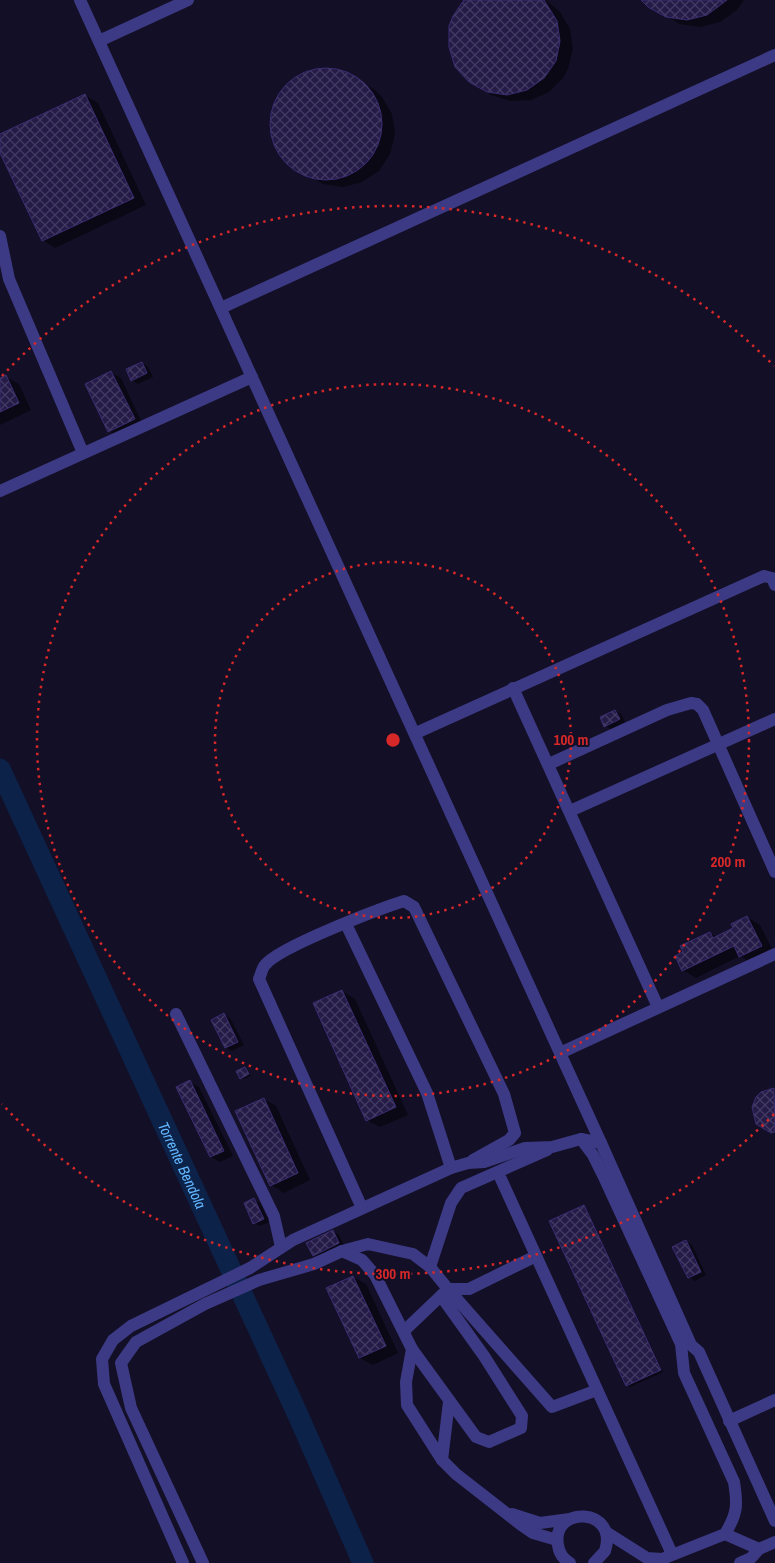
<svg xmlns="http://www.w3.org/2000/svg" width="775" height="1563" viewBox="0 0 775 1563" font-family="'Archivo Narrow',sans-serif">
<defs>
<pattern id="building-cross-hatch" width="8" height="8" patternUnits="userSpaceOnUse" patternTransform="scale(1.25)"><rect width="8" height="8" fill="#241b47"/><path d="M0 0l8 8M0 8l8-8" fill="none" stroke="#433b63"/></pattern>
</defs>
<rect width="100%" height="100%" fill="#130f26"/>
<g fill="#0007">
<polygon points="465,0 546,0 560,12 570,29 573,49 568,69 563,78 549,92 531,100 511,101 491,95 478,87 462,74"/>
<polygon points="642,0 744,0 737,10 720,22 700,27 680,24 649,6"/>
<polygon points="323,69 343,72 375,90 382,97 392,114 395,134 390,154 379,171 362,182 343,187 323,184 291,167 278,151 272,132 272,112 276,102 287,85 304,74"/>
<polygon points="85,95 98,103 146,205 55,248 43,240 0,150 0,135"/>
<polygon points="142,363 148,367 153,377 138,384 132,380"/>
<polygon points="111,373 121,378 143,425 119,437 109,431"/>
<polygon points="6,377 19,384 31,410 0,425 0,379"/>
<polygon points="615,711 621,714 625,722 611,729 605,726"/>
<polygon points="747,917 760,925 774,953 753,964 740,956 696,978 683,970 685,953 710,933 717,937 735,928"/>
<polygon points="342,991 355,999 408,1115 380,1127 367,1120"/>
<polygon points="224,1015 230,1018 244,1045 232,1051 226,1048"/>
<polygon points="245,1068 251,1076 244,1079 241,1078"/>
<polygon points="190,1082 199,1087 233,1156 220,1162 211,1157"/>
<polygon points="775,1089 775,1134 761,1127 753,1113 757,1097"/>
<polygon points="264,1099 276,1106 310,1180 284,1193 271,1185"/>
<polygon points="254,1200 260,1203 269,1222 260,1226 254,1223"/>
<polygon points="584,1207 663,1372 630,1387 627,1385"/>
<polygon points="333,1231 339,1235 345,1247 320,1259 314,1255"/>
<polygon points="686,1241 692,1245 706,1275 695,1281 689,1277"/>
<polygon points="353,1277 366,1284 398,1353 373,1365 360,1358 327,1289"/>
</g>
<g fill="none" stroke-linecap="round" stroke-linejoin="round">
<path stroke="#0c2248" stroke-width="21" id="s1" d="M 0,769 L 298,1415 L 363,1563"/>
</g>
<g fill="url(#building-cross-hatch)" stroke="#3b2d73">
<polygon points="464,0 544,0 557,21 560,41 556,61 544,78 527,90 507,95 487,92 469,82 455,67 449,47 449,26 453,16"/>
<polygon points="641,0 727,0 707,15 687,20 666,17 648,7"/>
<circle cx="326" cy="124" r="56"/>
<polygon points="85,94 134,198 42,241 0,153 0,134"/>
<polygon points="142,362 147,373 131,381 126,369"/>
<polygon points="111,371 135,419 108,432 85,384"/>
<polygon points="6,375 19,403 0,412 0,378"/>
<polygon points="615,710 620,719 604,727 600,717"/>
<polygon points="747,916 762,946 739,957 734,946 682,971 675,956 683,952 680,946 710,932 713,938 733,928 731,924"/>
<polygon points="342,990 396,1107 366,1121 313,1003"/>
<polygon points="224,1013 238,1042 225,1048 211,1020"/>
<polygon points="245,1067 249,1074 240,1079 236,1071"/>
<polygon points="190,1080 224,1151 210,1157 176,1087"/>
<polygon points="774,1088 775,1132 771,1133 756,1124 752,1107 756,1097 761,1092"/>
<polygon points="264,1098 298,1173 270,1186 235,1111"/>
<polygon points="254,1198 264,1219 253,1224 244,1203"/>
<polygon points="584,1205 661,1370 626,1386 549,1221"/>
<polygon points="333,1230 339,1243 313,1256 306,1243"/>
<polygon points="686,1240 701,1272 688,1278 672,1247"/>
<polygon points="353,1276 386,1346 359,1358 326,1288"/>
</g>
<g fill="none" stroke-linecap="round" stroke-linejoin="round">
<g stroke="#3d3a85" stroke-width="12">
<polyline points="80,0 601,1143 581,1139 552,1147 525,1148 484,1162 468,1163 451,1168 293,1240 250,1268 131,1326 113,1340 102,1359 104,1384 183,1563"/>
<polyline points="99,41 188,0"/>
<polyline points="0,236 9,279 83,453"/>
<polyline points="221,308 775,55"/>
<polyline points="0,491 252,377"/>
<polyline points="513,688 658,1007"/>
<polyline points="416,733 764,576 772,578 775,585"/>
<polyline points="549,764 667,710 691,703 697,704 703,710 775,872"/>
<polyline points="570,811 775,719"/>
<polyline points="346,924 427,1093 451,1168"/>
<polyline points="176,1014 274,1216 281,1247"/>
<polyline points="560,1053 775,954"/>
<path d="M 581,1139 L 593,1155 L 603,1175 L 681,1344 L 684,1373 L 734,1482 C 738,1506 737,1514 725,1534 L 662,1559 L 647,1558 L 606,1532"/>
<polyline points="601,1143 691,1345 699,1352 775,1521"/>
<polyline points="501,1179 672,1554"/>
<path d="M 362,1208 L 259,979 C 261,975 262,968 265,965 C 279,947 379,909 404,901 L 414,907 L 504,1094 L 515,1133 L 509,1140 L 473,1160"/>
<polyline points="342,1251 362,1260 375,1275 412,1349 476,1437 489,1442 521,1428 522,1416 484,1356 441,1296"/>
<polyline points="430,1267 451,1203 461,1188 547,1150"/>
<polyline points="404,1331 448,1289 552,1407 597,1390"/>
<polyline points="412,1349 406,1382 407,1405 442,1460 456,1474 520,1524 533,1533 557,1540"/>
<polyline points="729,1421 775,1400"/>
<polyline points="442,1460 449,1402"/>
<polyline points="512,1514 540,1523 570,1519"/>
<polyline points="725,1534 759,1549"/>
<polyline points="203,1563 131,1408 121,1363 136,1342 205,1304 259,1280 314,1264 342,1251 368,1244 413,1254 430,1267 448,1289 469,1289 536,1256"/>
<path d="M 570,1563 C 563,1559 559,1553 558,1545 C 551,1505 619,1507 605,1551 L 594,1563"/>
<polyline points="740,1563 751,1558 759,1549 775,1542"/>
</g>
</g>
<g fill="none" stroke="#d62828" stroke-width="2.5" stroke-dasharray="2.5 5">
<circle cx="393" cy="740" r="178"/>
<circle cx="393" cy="740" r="356"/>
<path d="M774 1114A534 534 0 0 1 2 1104M2 376A534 534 0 0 1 774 366"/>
</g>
<g text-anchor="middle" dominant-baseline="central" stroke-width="4" stroke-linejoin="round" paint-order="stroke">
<g font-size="15" font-style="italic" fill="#62b6ff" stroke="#130f26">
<text stroke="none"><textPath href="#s1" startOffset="436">Torrente Bendola</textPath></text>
</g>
</g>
<circle cx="393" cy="740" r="8" fill="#d62828" stroke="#130f26" stroke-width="2.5"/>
<g font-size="15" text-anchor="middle" font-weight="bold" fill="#d62828" stroke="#130f26" stroke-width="4" stroke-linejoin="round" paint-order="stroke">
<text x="571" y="745">100 m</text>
<text x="728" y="867">200 m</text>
<text x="393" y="1279">300 m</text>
</g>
</svg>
